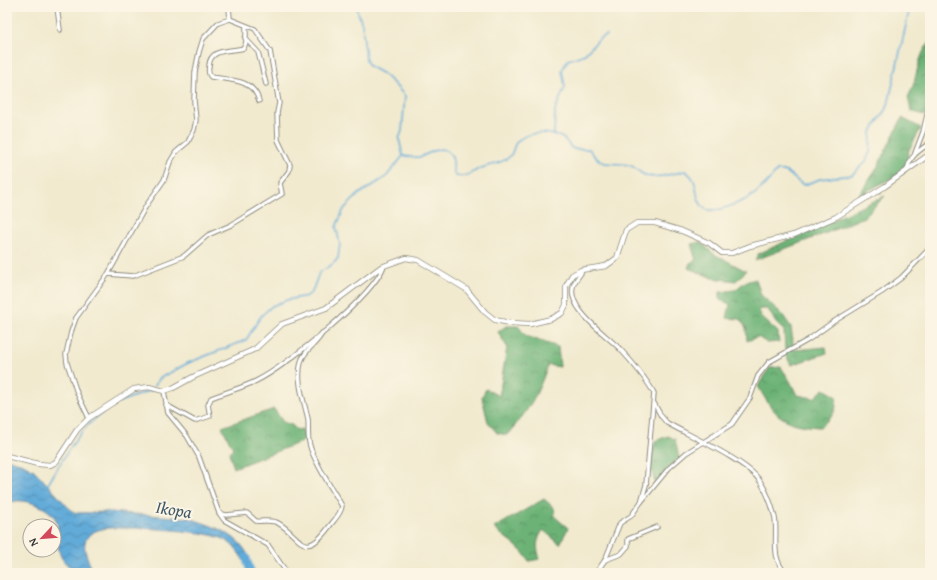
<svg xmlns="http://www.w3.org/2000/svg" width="937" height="580" viewBox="0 0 937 580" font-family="'Gentium Book Plus',serif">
<defs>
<pattern id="forest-crowns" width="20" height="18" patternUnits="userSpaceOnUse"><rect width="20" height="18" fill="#6cb276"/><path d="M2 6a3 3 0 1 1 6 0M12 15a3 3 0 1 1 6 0" fill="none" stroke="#599161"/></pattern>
<pattern id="water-waves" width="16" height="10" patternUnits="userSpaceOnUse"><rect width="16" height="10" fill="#62abd9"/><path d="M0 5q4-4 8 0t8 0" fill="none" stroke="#518bb0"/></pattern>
</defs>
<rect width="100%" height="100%" fill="#fcf5e5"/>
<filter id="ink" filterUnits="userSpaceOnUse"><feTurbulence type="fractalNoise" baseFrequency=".025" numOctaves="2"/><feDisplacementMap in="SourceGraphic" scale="8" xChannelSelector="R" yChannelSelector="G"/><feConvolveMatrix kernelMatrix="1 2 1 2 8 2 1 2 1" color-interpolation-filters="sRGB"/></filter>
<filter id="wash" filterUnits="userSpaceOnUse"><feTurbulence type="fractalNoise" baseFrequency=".012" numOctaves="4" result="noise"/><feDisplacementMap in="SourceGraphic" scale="16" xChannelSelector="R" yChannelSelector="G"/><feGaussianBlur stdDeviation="0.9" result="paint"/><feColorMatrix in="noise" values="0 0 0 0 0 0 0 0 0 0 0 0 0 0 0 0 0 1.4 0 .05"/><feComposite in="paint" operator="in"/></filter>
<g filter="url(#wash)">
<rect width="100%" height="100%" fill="#f1eacf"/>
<g fill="url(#forest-crowns)" stroke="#4c6e50">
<path d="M 930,42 L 930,117 L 911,111 L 908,97 C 918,81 916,56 930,42 Z"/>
<polygon points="902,118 921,128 909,150 905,171 858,196 876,170"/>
<polygon points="885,196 864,217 829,232 755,260 758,254"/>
<polygon points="700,242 714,254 746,271 736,281 713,278 688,268 690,263 696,260 691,244"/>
<polygon points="756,279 761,295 782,314 791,327 794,350 826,347 827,353 791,365 785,353 784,331 776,323 768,309 759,309 761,317 778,332 779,342 767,343 758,337 747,341 746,328 740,319 727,318 730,304 720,300 720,292 735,290 745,282"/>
<path d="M 506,326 L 518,326 L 526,336 L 558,347 L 560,367 L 548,365 C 537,396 529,410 507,435 L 497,433 L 488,422 L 482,397 L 486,389 L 499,396 L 507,347 L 498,332 Z"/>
<path d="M 781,367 L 790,381 L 797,395 L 814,398 L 824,389 L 836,396 C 838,412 832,417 820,427 C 783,425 775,417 758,386 L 769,368 Z"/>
<polygon points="274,409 283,422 292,425 297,430 302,429 306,440 234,468 229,453 233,448 222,427"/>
<polygon points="668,436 675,439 679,458 655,483 650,466 655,441"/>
<path d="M 544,499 L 554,508 L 555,517 L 568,528 L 560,544 L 543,530 C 536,541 536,547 540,559 L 529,561 C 520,546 507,540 494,528 Z"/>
</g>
<path fill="url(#water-waves)" stroke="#466b82" d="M 7,459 L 23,464 L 34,470 L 68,507 L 75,513 L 106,512 L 189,518 C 207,524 234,532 245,550 C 248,554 249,560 251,564 L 248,568 C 243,559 236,547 227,541 C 213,530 132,527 112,528 C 105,528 94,530 89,535 C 78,547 91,561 92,573 L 75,573 C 70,566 63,563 60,554 C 56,544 60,533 57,523 C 54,510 34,502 22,501 C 18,500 12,502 7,502 Z"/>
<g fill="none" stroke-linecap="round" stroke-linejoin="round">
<g stroke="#62abd9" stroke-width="1.5">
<polyline points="554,135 555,110 565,87 562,70 566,63 568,60 585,54 600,38 607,35"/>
<path d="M 403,156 C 408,156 414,158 419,157 C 429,155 442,142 451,155 C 455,161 451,170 456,176 C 464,178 471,173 479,169 C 488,165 500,164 508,158 C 514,154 512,149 516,143 C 526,130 550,132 563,138 C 567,141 569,146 573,149 L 589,149 C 605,171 608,160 629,165 C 636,167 639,173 645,175 C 654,180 675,173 685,171 C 701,181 692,194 703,207 C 711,217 747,200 756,193 C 764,186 770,179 777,171 C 789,168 795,182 804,185 L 820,179 L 852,175 L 866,161 L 870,152 L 871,133 L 888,105 L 910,7"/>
<polyline points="154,386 160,378 188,363 246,340 261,316 272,306 287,300 307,296 312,292 319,273 334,263 338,258 340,244 336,227 344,209 359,194 386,177 403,156 399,139 402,131 405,96 393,83 383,74 369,66 366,60 362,24 356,7"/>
<polyline points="116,403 152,390"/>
<path d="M 47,486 C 64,458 77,430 105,411"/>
</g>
<polyline stroke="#62abd9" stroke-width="8" points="246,557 251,573"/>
</g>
</g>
<g filter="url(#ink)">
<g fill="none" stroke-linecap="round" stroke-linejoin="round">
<g stroke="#8e8a7d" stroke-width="5.5">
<g id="minor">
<polyline points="57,7 60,30"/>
<polyline points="229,7 230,19"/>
<path d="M 246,26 L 246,42 L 244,48 C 231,52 210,47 209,66 C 208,71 208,74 211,77 C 230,80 254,79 259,101"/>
<polyline points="245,38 258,52 266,84"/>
<polyline points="915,153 923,132 930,102"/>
<path d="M 907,170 C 910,156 918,151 930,143"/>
<path d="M 581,270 L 581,273 C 575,281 571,286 573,296 C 577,315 606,335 620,349 C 632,362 645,377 654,393 L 646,485 L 641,502 L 631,516 L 620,523 L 605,560 L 596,573"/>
<polyline points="164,391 168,413 187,436 199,457 219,513 224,520 268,545 287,573"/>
<path d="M 654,403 L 661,416 L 667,423 C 690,436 747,461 760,481 C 767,492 772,505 775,518 C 778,537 770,558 786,573"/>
<path d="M 166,405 L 195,421 L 210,416 L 208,405 L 211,398 C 226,392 242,388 256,381 C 287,366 373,296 384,266"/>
<polyline points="89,418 77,393 67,363 66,354 71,332 76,318 108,274 146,206 164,180 170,162 176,152 188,142 194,130 196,120 194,101 195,72 199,52 203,39 218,23 230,19 255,29 270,51 279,103 277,113 278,140 290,165 289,171 280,183 282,194 231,225 208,235 184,256 133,276 108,274"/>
<polyline points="641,502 669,468 686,453 732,424 750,398 758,376 769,362 808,340 833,322 882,292 901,278 930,248"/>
<path d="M 219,513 L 226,515 L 247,513 L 256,521 C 264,522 271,519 278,523 C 301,536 303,562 329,527 C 334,520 341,514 342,506 C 333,490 314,462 310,446 C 307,437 309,428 308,419 C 304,400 296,382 301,362 C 304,349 318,344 322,333"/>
<polyline points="605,560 621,554 628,546 628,539 657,527"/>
</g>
</g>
<g stroke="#8e8a7d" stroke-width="6">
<polyline id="tertiary" points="7,456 38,464 50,465 56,462 77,430 89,418 134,389 149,387 164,391 173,388 193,377 255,349 282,324 326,308 381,267 406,258 418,260 466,289 485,312 495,320 510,323 530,324 551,319 562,313 566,305 566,286 572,275 581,270 606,266 617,258 626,230 637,223 655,223 682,231 709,243 722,253 732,253 750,246 794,235 836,217 884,187 930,154"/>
</g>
<use href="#minor" stroke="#fff" stroke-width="3.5"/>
<use href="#tertiary" stroke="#fff" stroke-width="4.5"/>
</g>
</g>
<g text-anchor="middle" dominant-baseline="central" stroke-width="4" stroke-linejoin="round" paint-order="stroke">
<g font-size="17" font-style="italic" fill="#3e5868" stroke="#fcf5e5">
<text transform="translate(174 509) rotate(9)">Ikopa</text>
</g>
</g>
<rect width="937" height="580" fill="none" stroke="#fcf5e5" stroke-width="24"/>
<g transform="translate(42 538) rotate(244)"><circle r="19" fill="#fcf5e5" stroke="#a8a49b"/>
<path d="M0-3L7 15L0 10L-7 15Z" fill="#d1495b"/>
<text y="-6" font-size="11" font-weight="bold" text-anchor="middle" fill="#2b2b2b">N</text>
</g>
</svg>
